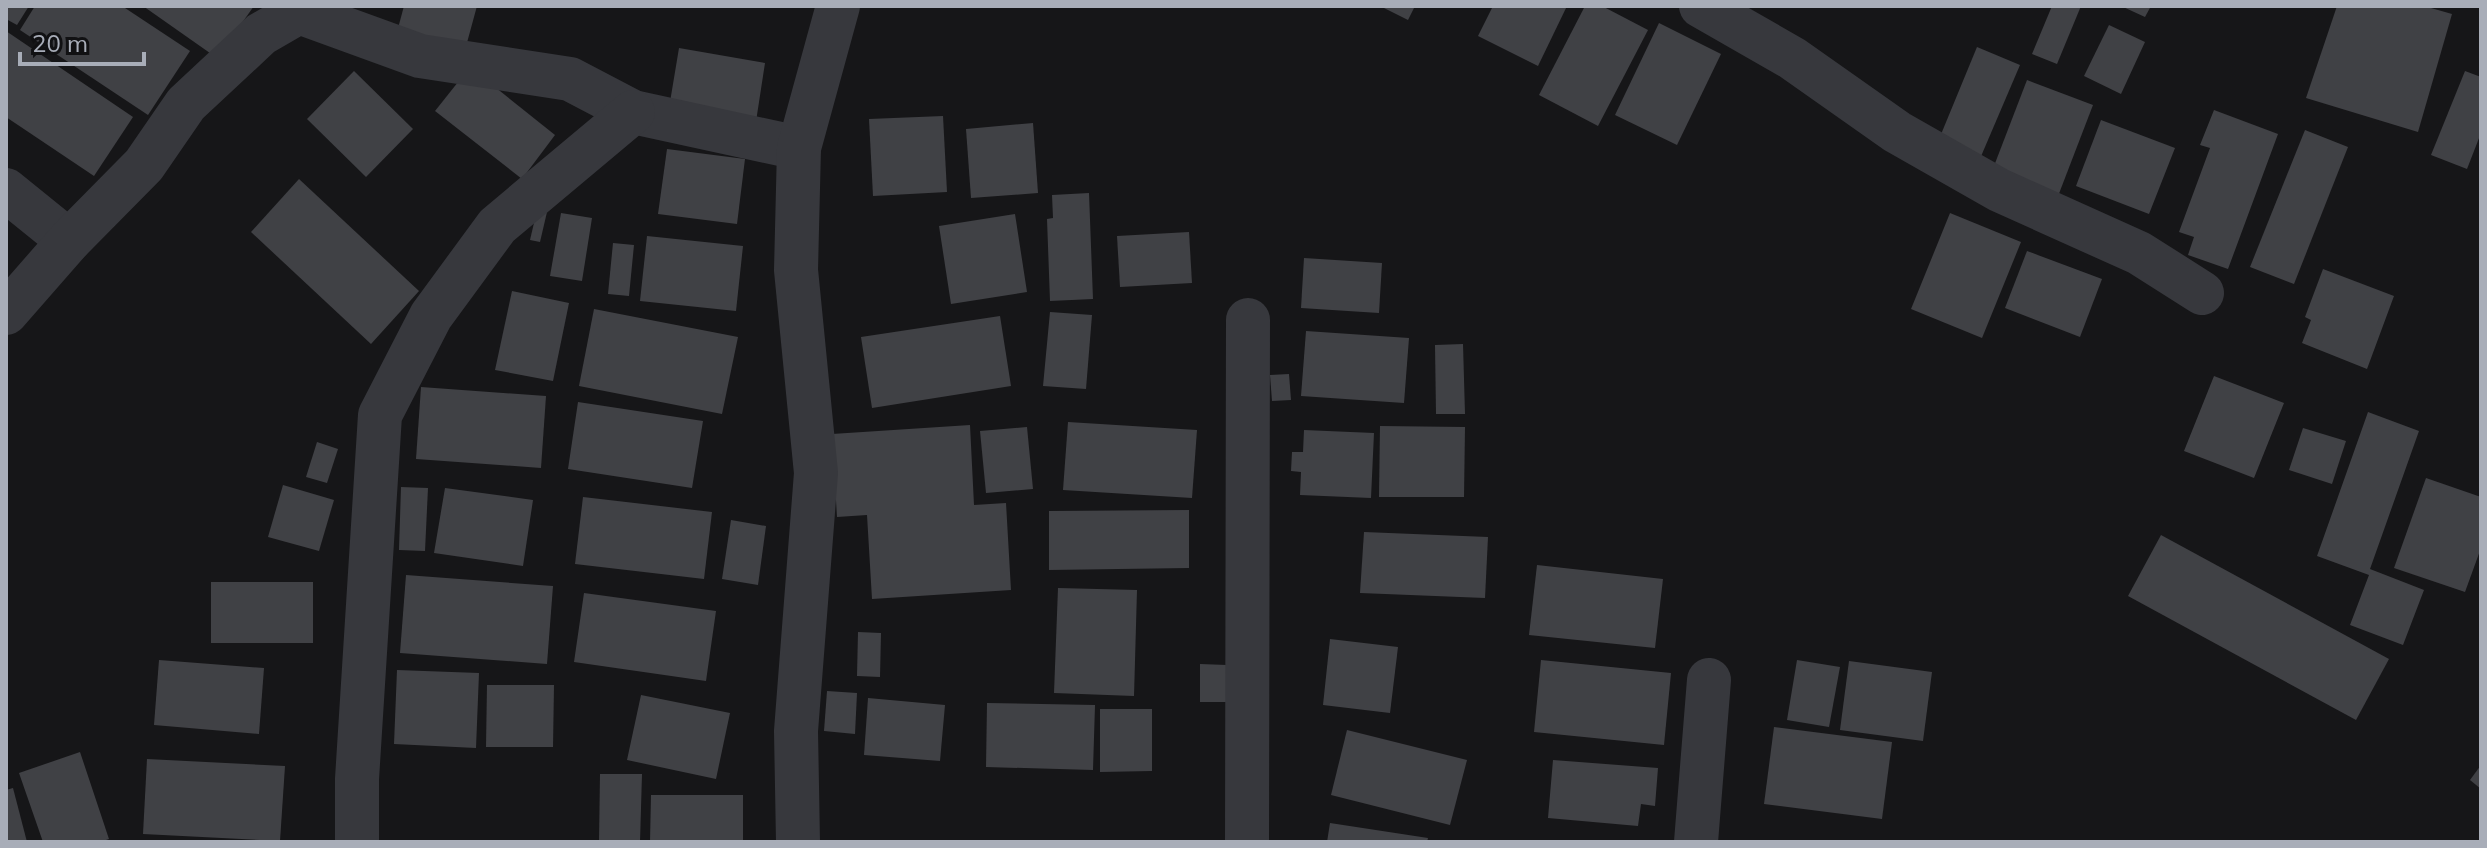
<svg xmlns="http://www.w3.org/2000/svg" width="2487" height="848" viewBox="0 0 2487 848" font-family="Mulish,sans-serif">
<rect width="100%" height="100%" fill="#161618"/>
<g fill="#404145">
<polygon points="6,6 29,6 17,25 6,19"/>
<polygon points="35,6 122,6 190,51 148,115 20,30"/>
<polygon points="143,6 254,6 217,58"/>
<polygon points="404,6 477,6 465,50 397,32"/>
<polygon points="1380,6 1415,6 1408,20"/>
<polygon points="1493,6 1567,6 1538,66 1478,36"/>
<polygon points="1585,6 1602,6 1648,30 1598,126 1539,95"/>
<polygon points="2052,6 2081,6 2057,64 2032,54"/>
<polygon points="2121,6 2151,6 2145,17"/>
<polygon points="2337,6 2424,6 2452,14 2418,132 2306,98"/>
<polygon points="1659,23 1721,54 1677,145 1615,115"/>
<polygon points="2109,25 2145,42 2121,94 2084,76"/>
<polygon points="6,31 133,117 94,176 6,117"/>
<polygon points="1977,47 2020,65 1979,161 1937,144"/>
<polygon points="679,48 765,63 755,128 668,114"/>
<polygon points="470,67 555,135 522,179 435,111"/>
<polygon points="354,71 413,129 366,177 307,119"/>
<polygon points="2465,71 2481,77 2481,133 2467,169 2431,155"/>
<polygon points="2027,80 2093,105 2055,204 1989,179"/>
<polygon points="2214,110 2278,134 2228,269 2188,255 2194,237 2179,232 2210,148 2200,145"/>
<polygon points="943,116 947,192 873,196 869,119"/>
<polygon points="2101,120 2175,148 2149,214 2076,186"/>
<polygon points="1033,123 1038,193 971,198 966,129"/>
<polygon points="2305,130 2348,147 2294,284 2250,267"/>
<polygon points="667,149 745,159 737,224 658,214"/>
<polygon points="299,179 419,291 371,344 251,232"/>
<polygon points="1089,193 1093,299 1050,301 1047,219 1053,218 1052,195"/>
<polygon points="537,210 547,212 540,242 530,240"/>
<polygon points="561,213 592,218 582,281 550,276"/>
<polygon points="1950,213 2021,242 1982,338 1911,309"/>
<polygon points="1015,214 1027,292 951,304 939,226"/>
<polygon points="1189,232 1192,283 1120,287 1117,236"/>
<polygon points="647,236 743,246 736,311 640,301"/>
<polygon points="613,243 634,245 629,296 608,294"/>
<polygon points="2027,251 2102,279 2080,337 2005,308"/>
<polygon points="1304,258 1382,263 1379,313 1301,308"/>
<polygon points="2323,269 2394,296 2367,369 2302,343 2311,320 2305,317"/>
<polygon points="512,291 569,303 553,381 495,370"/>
<polygon points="594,309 738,337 722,414 579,386"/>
<polygon points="1050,312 1092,315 1086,389 1043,386"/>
<polygon points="1000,316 1011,386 872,408 861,337"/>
<polygon points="1306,331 1409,338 1404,403 1301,396"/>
<polygon points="1463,344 1465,414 1436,414 1435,345"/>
<polygon points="1289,374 1291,400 1272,401 1270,375"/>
<polygon points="2214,376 2284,403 2254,478 2184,451"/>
<polygon points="421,387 546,396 541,468 416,459"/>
<polygon points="578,402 703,421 692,488 568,469"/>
<polygon points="2368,412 2419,431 2370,569 2424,590 2403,645 2350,625 2369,575 2317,556"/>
<polygon points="1068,422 1197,430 1192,498 1063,490"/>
<polygon points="970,425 974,505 1006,503 1011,590 872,599 867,515 837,517 832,434"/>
<polygon points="1380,426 1465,427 1464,497 1379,497"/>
<polygon points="1027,427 1033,489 986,493 980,431"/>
<polygon points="2303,428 2346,441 2332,484 2289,470"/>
<polygon points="1304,430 1374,433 1371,498 1300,495 1301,472 1291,471 1292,452 1303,452"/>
<polygon points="317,442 338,449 327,483 306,477"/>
<polygon points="2426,478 2481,497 2481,548 2465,592 2394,568"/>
<polygon points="283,485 334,500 319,551 268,537"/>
<polygon points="401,487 428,488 425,551 399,550"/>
<polygon points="445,488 533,500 523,566 434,553"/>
<polygon points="583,497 712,512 704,579 575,564"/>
<polygon points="1189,510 1189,568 1049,570 1049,511"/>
<polygon points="731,520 766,526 758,585 722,579"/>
<polygon points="1364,532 1488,537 1485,598 1360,593"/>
<polygon points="2161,535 2389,659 2356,720 2128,596"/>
<polygon points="1537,565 1663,579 1655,648 1529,635"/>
<polygon points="406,575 553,586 547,664 400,653"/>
<rect x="211" y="582" width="102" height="61"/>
<polygon points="1058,588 1137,590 1134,696 1054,693"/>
<polygon points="584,593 716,611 706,681 574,662"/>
<polygon points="858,632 881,633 880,677 857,676"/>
<polygon points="1330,639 1398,647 1390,713 1323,705"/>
<polygon points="159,660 264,668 259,734 154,725"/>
<polygon points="1541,660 1671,673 1664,745 1534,732"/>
<polygon points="1797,660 1840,667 1829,727 1787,720"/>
<polygon points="1849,661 1932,672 1923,741 1840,730"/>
<polygon points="1200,664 1227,665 1226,702 1200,702"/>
<polygon points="397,670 479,673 476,748 394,744"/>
<polygon points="487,685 554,685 553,747 486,747"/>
<polygon points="827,691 857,693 855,734 824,731"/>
<polygon points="641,695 730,713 716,779 627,760"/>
<polygon points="868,698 945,705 940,761 864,755"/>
<polygon points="987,703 1095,705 1093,770 986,767"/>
<polygon points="1100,709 1152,709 1152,771 1100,772"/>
<polygon points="1774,727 1892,742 1882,819 1764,804"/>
<polygon points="1347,730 1467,760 1450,825 1331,795"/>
<polygon points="80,752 109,839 100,842 43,842 19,773"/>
<polygon points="147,759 285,766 280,841 143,834"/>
<polygon points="1553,760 1658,768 1655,806 1641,804 1638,826 1548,818"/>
<polygon points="2481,765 2481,789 2470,780"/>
<polygon points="600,774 642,774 640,842 599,842"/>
<polygon points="13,788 27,842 6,842 6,790"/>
<polygon points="651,795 743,795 743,842 650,842"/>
<polygon points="1330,823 1428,838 1427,842 1327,842"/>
</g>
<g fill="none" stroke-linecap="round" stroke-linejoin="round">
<g stroke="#37383d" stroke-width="44">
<polyline points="1701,6 1792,58 1897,132 1999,190 2139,253 2202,293"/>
<polyline points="6,190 69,241"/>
<polyline points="6,313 69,241 144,165 186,104 261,34 299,12 420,56 570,79 633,112 799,148"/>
<polyline points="357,842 357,779 380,415 431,316 497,226 633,112"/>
<polyline points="798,842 796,731 816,473 796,270 799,148 838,6"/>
<polyline points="1247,842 1248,320"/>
<polyline points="1696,842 1709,680"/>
</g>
</g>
<rect width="2487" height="848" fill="none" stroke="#a8adb8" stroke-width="16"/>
<path d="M20 52v12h124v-12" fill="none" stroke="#a8adb8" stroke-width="4"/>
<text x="32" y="52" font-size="24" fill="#a8adb8" stroke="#111113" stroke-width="6" paint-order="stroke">20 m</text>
</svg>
